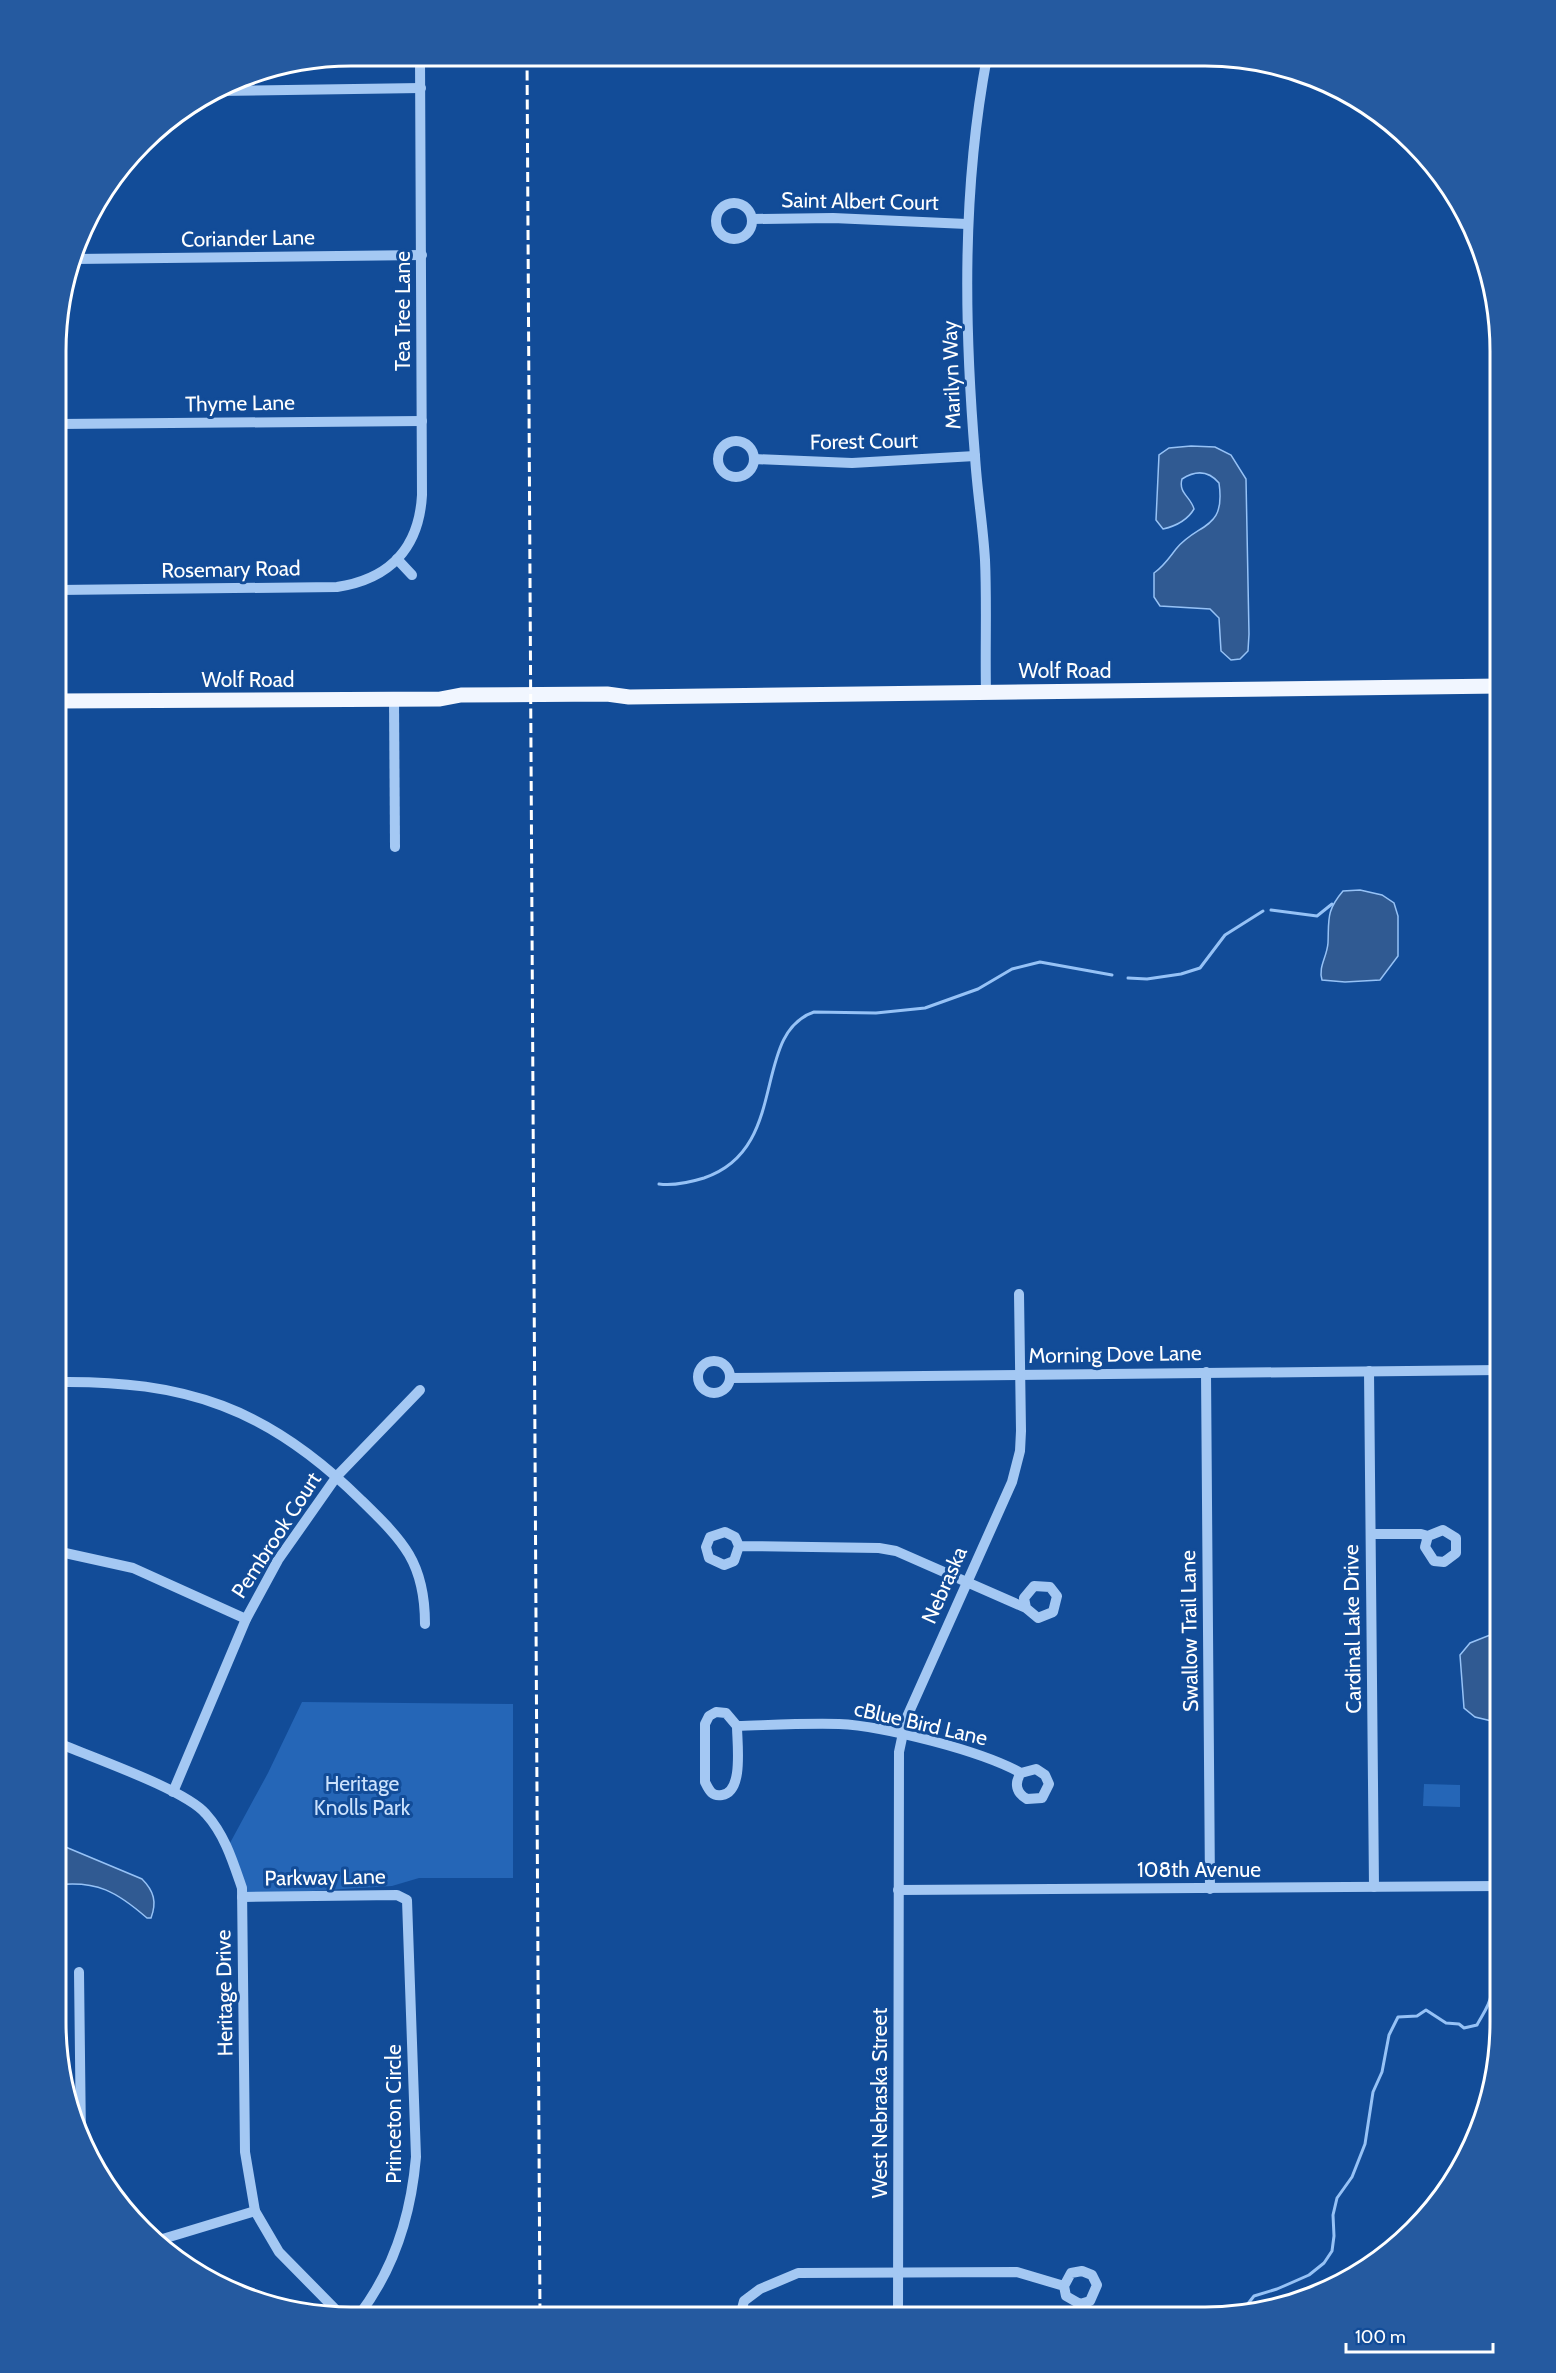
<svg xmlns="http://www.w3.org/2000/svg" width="1556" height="2373" viewBox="0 0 1556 2373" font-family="Cabin,sans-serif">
<rect width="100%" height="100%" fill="#124c98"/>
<g fill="#2566b7">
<polygon points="302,1702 513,1704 513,1878 419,1878 392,1886 245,1895 230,1843 268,1773"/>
<polygon points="1424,1784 1460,1785 1460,1807 1423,1806"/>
</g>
<g fill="#305a92" stroke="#96c2f6" stroke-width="1.5">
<path d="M 1191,446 L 1215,447 L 1231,455 L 1246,479 L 1249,634 L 1248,651 L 1240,659 L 1231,660 L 1221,651 L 1219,618 L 1210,609 L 1160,606 L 1154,597 L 1154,573 C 1164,566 1169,558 1176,549 C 1198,522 1226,531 1219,483 C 1208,470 1196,470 1182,479 C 1178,493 1191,497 1194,509 C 1187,521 1176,526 1163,529 L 1156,520 L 1159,455 L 1169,448 Z"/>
<polygon points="1500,471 1500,552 1496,473"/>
<polygon points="1500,577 1500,613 1490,580"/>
<path d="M 1360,890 L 1382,895 L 1394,903 L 1398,916 L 1398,956 L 1380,980 L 1345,982 L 1322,980 C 1318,967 1327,957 1328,943 C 1329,919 1326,911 1343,891 Z"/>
<polygon points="1500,1631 1500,1723 1475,1717 1464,1708 1460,1655 1470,1643"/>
<path d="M 56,1843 L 142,1879 C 154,1891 157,1902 151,1918 L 147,1918 C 117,1892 97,1880 56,1885 Z"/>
</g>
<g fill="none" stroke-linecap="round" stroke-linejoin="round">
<g stroke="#96c2f6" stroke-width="3">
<polyline points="1271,910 1317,916 1332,904"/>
<polyline points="1128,978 1147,979 1181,974 1200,968 1225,935 1263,911"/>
<path d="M 659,1184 C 674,1186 691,1182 704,1178 C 791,1149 750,1034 814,1012 L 876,1013 L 925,1008 L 978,989 L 1012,969 L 1040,962 L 1112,975"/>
<path d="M 1243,2310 L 1254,2296 L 1277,2289 L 1309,2275 L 1324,2263 L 1332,2251 L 1334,2236 L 1333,2215 L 1337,2198 L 1352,2177 L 1365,2144 L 1373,2092 L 1382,2072 L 1389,2035 L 1398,2017 L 1417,2016 L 1426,2010 L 1446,2023 L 1459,2024 L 1464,2028 L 1477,2025 C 1481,2017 1490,2005 1491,1995 C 1493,1978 1490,1922 1500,1912"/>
</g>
<g stroke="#a4c8f3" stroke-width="10">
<polyline points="217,91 421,88"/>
<circle cx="734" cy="221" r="18"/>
<polyline points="752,219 833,218 967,224"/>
<polyline points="74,259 422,255"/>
<polyline points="58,424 422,421"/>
<circle cx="736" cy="459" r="18"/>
<polyline points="754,459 852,463 975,456"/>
<polyline points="397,559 412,575"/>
<path d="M 58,590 L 337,587 C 390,579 419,548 422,495 L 420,56"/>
<path d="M 986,692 C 985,648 987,604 985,560 C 983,525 977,491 975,456 C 964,323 962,189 987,57"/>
<polyline points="394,699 395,847"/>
<circle cx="714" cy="1377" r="16"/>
<polyline points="1369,1371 1374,1887"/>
<polyline points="1206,1372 1210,1889"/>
<polyline points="730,1378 1500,1370"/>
<path d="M 56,1382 C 186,1380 268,1408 361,1500 C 403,1541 425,1562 425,1624"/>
<polyline points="1371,1534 1421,1534 1428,1536 1443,1530 1456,1538 1456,1553 1444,1562 1434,1561 1425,1547 1428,1536"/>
<polyline points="739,1546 734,1561 724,1565 709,1558 706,1547 710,1537 725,1532 735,1537 739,1546 879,1548 896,1551 1026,1608 1038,1618 1053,1612 1057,1596 1050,1587 1034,1586 1024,1598 1026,1608"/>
<polyline points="56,1551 133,1568 246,1619"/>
<path d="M 737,1726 C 737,1743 744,1792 722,1795 C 712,1797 709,1790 705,1782 L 705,1724 L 709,1716 L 716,1712 L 726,1713 L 737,1726 C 771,1725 805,1723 839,1724 C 884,1726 982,1751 1021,1773 L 1036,1769 L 1045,1775 L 1049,1784 L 1042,1798 L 1027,1799 C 1016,1793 1014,1783 1021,1773"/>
<path d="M 56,1742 C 90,1757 185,1789 206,1814 C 225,1835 233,1862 242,1888 L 245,2152 L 255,2211 L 279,2252 L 341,2315"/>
<polyline points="173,1792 246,1619 278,1560 337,1476 420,1390"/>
<polyline points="898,1890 1500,1886"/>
<path d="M 242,1897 L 397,1895 L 407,1900 L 416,2157 C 411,2215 395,2268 359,2315"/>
<polyline points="79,1972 81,2140"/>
<polyline points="156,2241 255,2211"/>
<polyline points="740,2316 744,2301 760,2289 798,2273 1017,2272 1064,2286 1066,2296 1080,2304 1090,2301 1097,2285 1092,2275 1082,2271 1071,2273 1064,2286"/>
<polyline points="898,2317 899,1752 906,1719 1012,1482 1020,1451 1021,1431 1019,1294"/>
</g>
<polyline stroke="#f1f6ff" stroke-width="15" points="57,701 440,699 461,695 607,694 629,697 1500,686"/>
<polyline stroke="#fff" stroke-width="3" stroke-dasharray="10 4.5" stroke-linecap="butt" points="527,56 540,2316"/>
</g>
<g text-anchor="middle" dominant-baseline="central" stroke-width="6" stroke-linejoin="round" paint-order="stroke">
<g font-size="21" fill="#fff" stroke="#124c98">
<text transform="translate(860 201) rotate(1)">Saint Albert Court</text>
<text transform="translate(248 238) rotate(-1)">Coriander Lane</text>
<text transform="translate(402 311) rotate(-90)">Tea Tree Lane</text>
<text transform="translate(951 375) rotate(-92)">Marilyn Way</text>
<text transform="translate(240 403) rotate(-1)">Thyme Lane</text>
<text transform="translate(864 441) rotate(-1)">Forest Court</text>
<text transform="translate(231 569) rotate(-1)">Rosemary Road</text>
<text x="1065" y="670">Wolf Road</text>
<text x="248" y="679">Wolf Road</text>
<text transform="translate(1115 1354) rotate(-1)">Morning Dove Lane</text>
<text transform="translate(276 1535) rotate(-57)">Pembrook Court</text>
<text transform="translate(944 1585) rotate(-66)">Nebraska</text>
<text transform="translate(1352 1629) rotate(-91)">Cardinal Lake Drive</text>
<text transform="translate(1189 1631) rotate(-91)">Swallow Trail Lane</text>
<text transform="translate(921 1723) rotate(13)">cBlue Bird Lane</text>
<text x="1199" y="1869">108th Avenue</text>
<text transform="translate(325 1877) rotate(-1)">Parkway Lane</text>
<text transform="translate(224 1993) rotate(-91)">Heritage Drive</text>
<text transform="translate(879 2103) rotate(-90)">West Nebraska Street</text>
<text transform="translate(393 2114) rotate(-90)">Princeton Circle</text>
</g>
<g font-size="21" fill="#cce2fd" stroke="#124c98">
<text x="362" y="1783">Heritage<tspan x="362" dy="24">Knolls Park</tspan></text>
</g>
</g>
<path d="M0 0H1556V2373H0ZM351 66H1205A285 285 0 0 1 1490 351V2022A285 285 0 0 1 1205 2307H351A285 285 0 0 1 66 2022V351A285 285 0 0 1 351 66Z" fill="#255aa0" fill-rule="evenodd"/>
<path fill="none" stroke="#fff" stroke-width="3" d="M351 66H1205A285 285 0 0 1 1490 351V2022A285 285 0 0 1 1205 2307H351A285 285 0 0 1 66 2022V351A285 285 0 0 1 351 66Z"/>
<path d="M1346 2343v9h147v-9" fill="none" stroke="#ffffff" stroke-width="3"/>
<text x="1355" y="2343" font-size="18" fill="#ffffff" stroke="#124c98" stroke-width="4.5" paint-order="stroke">100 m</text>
</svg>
